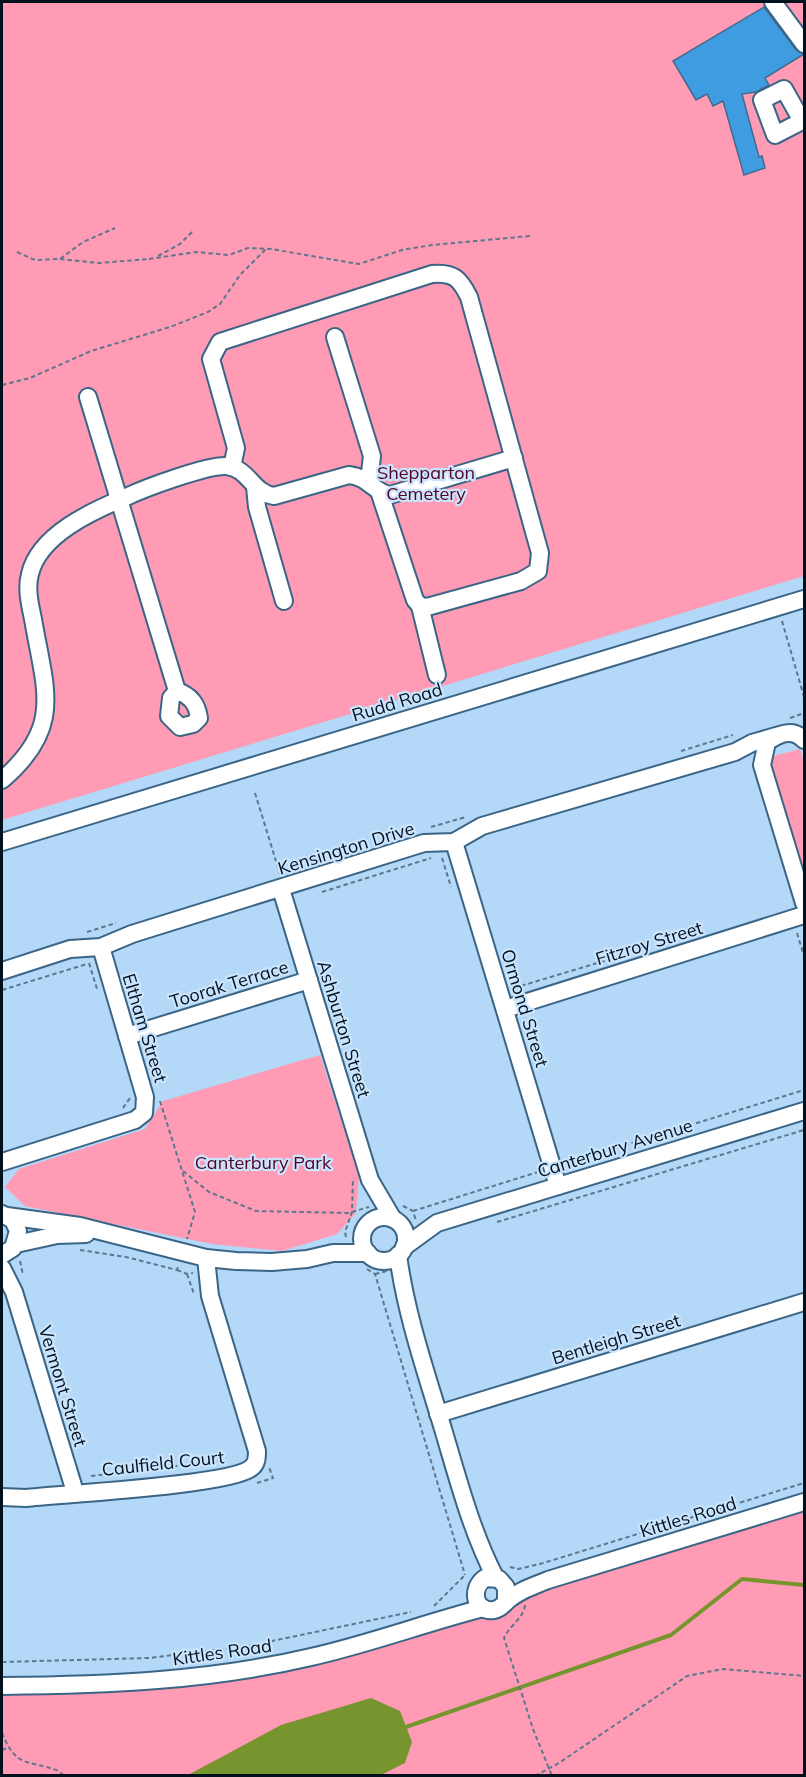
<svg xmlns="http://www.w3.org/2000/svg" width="806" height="1777" viewBox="0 0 806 1777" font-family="Mulish,sans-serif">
<rect width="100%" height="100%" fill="#b4d8f7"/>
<g fill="#ff9bb4">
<polygon points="2,2 804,2 804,576 2,820"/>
<polygon points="800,749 804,763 804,884 766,758"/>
<polygon points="320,1055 359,1176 356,1213 337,1234 282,1251 212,1244 25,1206 5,1187 19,1169 145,1129 163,1101"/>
<polygon points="804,1512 804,1775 2,1775 2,1689 313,1661 595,1571"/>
</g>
<polygon fill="#77952e" points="371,1698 400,1711 412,1742 405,1763 383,1774 188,1775 281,1725"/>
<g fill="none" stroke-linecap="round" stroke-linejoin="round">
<polyline stroke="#77952e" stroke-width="4" points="406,1727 671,1635 742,1579 804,1585"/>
</g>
<polygon fill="#409ce0" stroke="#416b8e" stroke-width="1.5" points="764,7 796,50 804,54 765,78 769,85 756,92 742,94 759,157 762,156 765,168 744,175 723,101 713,106 707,94 696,100 673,61"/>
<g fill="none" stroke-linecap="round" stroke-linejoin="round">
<g stroke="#3a6586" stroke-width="20">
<g id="minor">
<polyline points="773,2 804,44"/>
<polyline points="802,121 784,89 762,100 775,135 804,120"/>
<polyline points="335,337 372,456 369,481"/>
<polyline points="88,397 177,691"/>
<path d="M 232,467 L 236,448 L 211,359 L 220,342 L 432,274 C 454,272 460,279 469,297 L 533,528 L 540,553 L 538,571 L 521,581 L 427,607 L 420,606 L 415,600 L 379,491"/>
<polyline points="255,487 257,507 284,601"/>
<polyline points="420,606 437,675"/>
<path d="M 177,691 C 191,696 197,704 199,718 L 193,724 L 180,727 L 169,716 L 171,698 Z"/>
<path d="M 804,740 C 793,728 780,733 767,742 L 762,765 L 804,903"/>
<path d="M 2,780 C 64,727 45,690 33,619 C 30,605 26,589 30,574 C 39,535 92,511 126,497 C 145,488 207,465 226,466 C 249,468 252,493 274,496 L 349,475 C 369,477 373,492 390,495 L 514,458"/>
<polyline points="2,842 804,599"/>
<polyline points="454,842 558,1186"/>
<polyline points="281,889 370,1180 393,1219"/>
<polyline points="2,971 70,949 101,947 132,934 424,843 454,842 482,826 735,752 752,743 776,736"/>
<polyline points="505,1009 804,915"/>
<polyline points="127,1036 309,980"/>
<polyline points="2,1162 135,1120 144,1113 145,1097 101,947"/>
<polyline points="7,1216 80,1226 206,1258 236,1261 272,1262 307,1259 333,1253 368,1253"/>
<circle cx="384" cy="1239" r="22"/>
<polyline points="16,1244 57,1235 86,1234"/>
<polyline points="404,1247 437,1223 804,1111"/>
<polyline points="2,1255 13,1248 18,1231 13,1220 2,1214"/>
<path d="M 398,1255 C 406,1315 426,1372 443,1429 C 458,1479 471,1530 495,1577"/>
<polyline points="2,1268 14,1292 75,1492"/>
<polyline points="438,1414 804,1302"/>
<path d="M 2,1497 L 26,1498 C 63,1494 232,1485 251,1468 C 257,1464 257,1457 257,1451 L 210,1296 L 206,1258"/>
<path d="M 506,1601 L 506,1587 L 499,1579 L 485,1578 C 470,1588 474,1613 494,1610 C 500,1609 502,1606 506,1602 C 517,1591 534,1586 548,1580 L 804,1502"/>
<path d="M 2,1686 C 106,1685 209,1681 311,1657 C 369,1644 425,1623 483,1608"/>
</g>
</g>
<g stroke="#5d778d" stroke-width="2" stroke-dasharray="4.5 3" stroke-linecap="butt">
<polyline points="17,252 35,260 60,259 83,242 115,228"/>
<polyline points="158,256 180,244 193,231"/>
<polyline points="60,259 98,263 150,259"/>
<polyline points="149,259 196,252 229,255 248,248 271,249 359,264 402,250 432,245 530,236"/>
<polyline points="2,385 30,378 91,351 170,327 208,312 220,304 240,275 266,249"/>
<polyline points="782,621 804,697"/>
<polyline points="790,718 804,713"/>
<polyline points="681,751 733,735"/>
<polyline points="255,793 280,874"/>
<polyline points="431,827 466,817"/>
<polyline points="442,858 451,887"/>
<polyline points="322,892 431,858"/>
<polyline points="87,932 116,923"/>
<polyline points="797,933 804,956"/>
<polyline points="89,963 97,989"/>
<polyline points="514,988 614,958"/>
<polyline points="2,990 87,964"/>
<polyline points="160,1101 195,1212 187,1239"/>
<polyline points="123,1108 130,1098"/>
<polyline points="567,1163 804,1090"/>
<polyline points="183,1171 209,1192 256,1211 348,1213 369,1207"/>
<polyline points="403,1206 413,1211 416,1221"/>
<polyline points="413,1211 538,1172"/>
<polyline points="497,1222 804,1130"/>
<polyline points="346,1237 345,1232 352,1212 353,1178"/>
<polyline points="80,1250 126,1257 177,1270 178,1267"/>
<polyline points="20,1261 23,1275"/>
<polyline points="367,1269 375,1274 465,1575"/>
<polyline points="177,1270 187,1274 193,1273"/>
<polyline points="187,1274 194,1294"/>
<polyline points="375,1274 387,1271"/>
<polyline points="91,1476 219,1461"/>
<polyline points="257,1483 273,1478 269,1467"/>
<polyline points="510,1567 518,1569 540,1564 804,1483"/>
<path d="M 525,1605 C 524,1618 509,1626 504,1638 L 533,1729 L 552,1776"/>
<polyline points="434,1606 464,1576"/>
<polyline points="2,1662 149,1658 248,1646 411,1612"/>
<path d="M 2,1733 C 17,1769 26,1759 59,1771 L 64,1776"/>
<polyline points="2,1750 7,1748"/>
<polyline points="535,1776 559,1763 687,1676 723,1669 804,1676"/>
</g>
<use href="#minor" stroke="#fff" stroke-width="16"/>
</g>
<g text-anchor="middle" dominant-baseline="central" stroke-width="4.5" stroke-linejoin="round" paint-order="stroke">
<g font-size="18" fill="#540023" stroke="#c9e4fc">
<text x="426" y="472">Shepparton<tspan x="426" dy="21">Cemetery</tspan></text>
<text x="263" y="1162">Canterbury Park</text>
</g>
<g font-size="18" fill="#01101d" stroke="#c9e4fc">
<text transform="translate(397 702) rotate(-17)">Rudd Road</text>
<text transform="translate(346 848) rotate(-17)">Kensington Drive</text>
<text transform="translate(649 943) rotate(-17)">Fitzroy Street</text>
<text transform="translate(229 984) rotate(-17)">Toorak Terrace</text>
<text transform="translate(525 1008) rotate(73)">Ormond Street</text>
<text transform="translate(145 1028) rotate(73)">Eltham Street</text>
<text transform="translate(344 1029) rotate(73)">Ashburton Street</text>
<text transform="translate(615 1148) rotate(-17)">Canterbury Avenue</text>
<text transform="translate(616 1339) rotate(-17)">Bentleigh Street</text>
<text transform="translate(63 1386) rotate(73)">Vermont Street</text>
<text transform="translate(163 1463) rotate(-6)">Caulfield Court</text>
<text transform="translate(688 1517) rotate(-17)">Kittles Road</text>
<text transform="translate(222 1652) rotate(-8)">Kittles Road</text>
</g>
</g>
<rect width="806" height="1777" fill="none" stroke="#01101d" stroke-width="6"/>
</svg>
